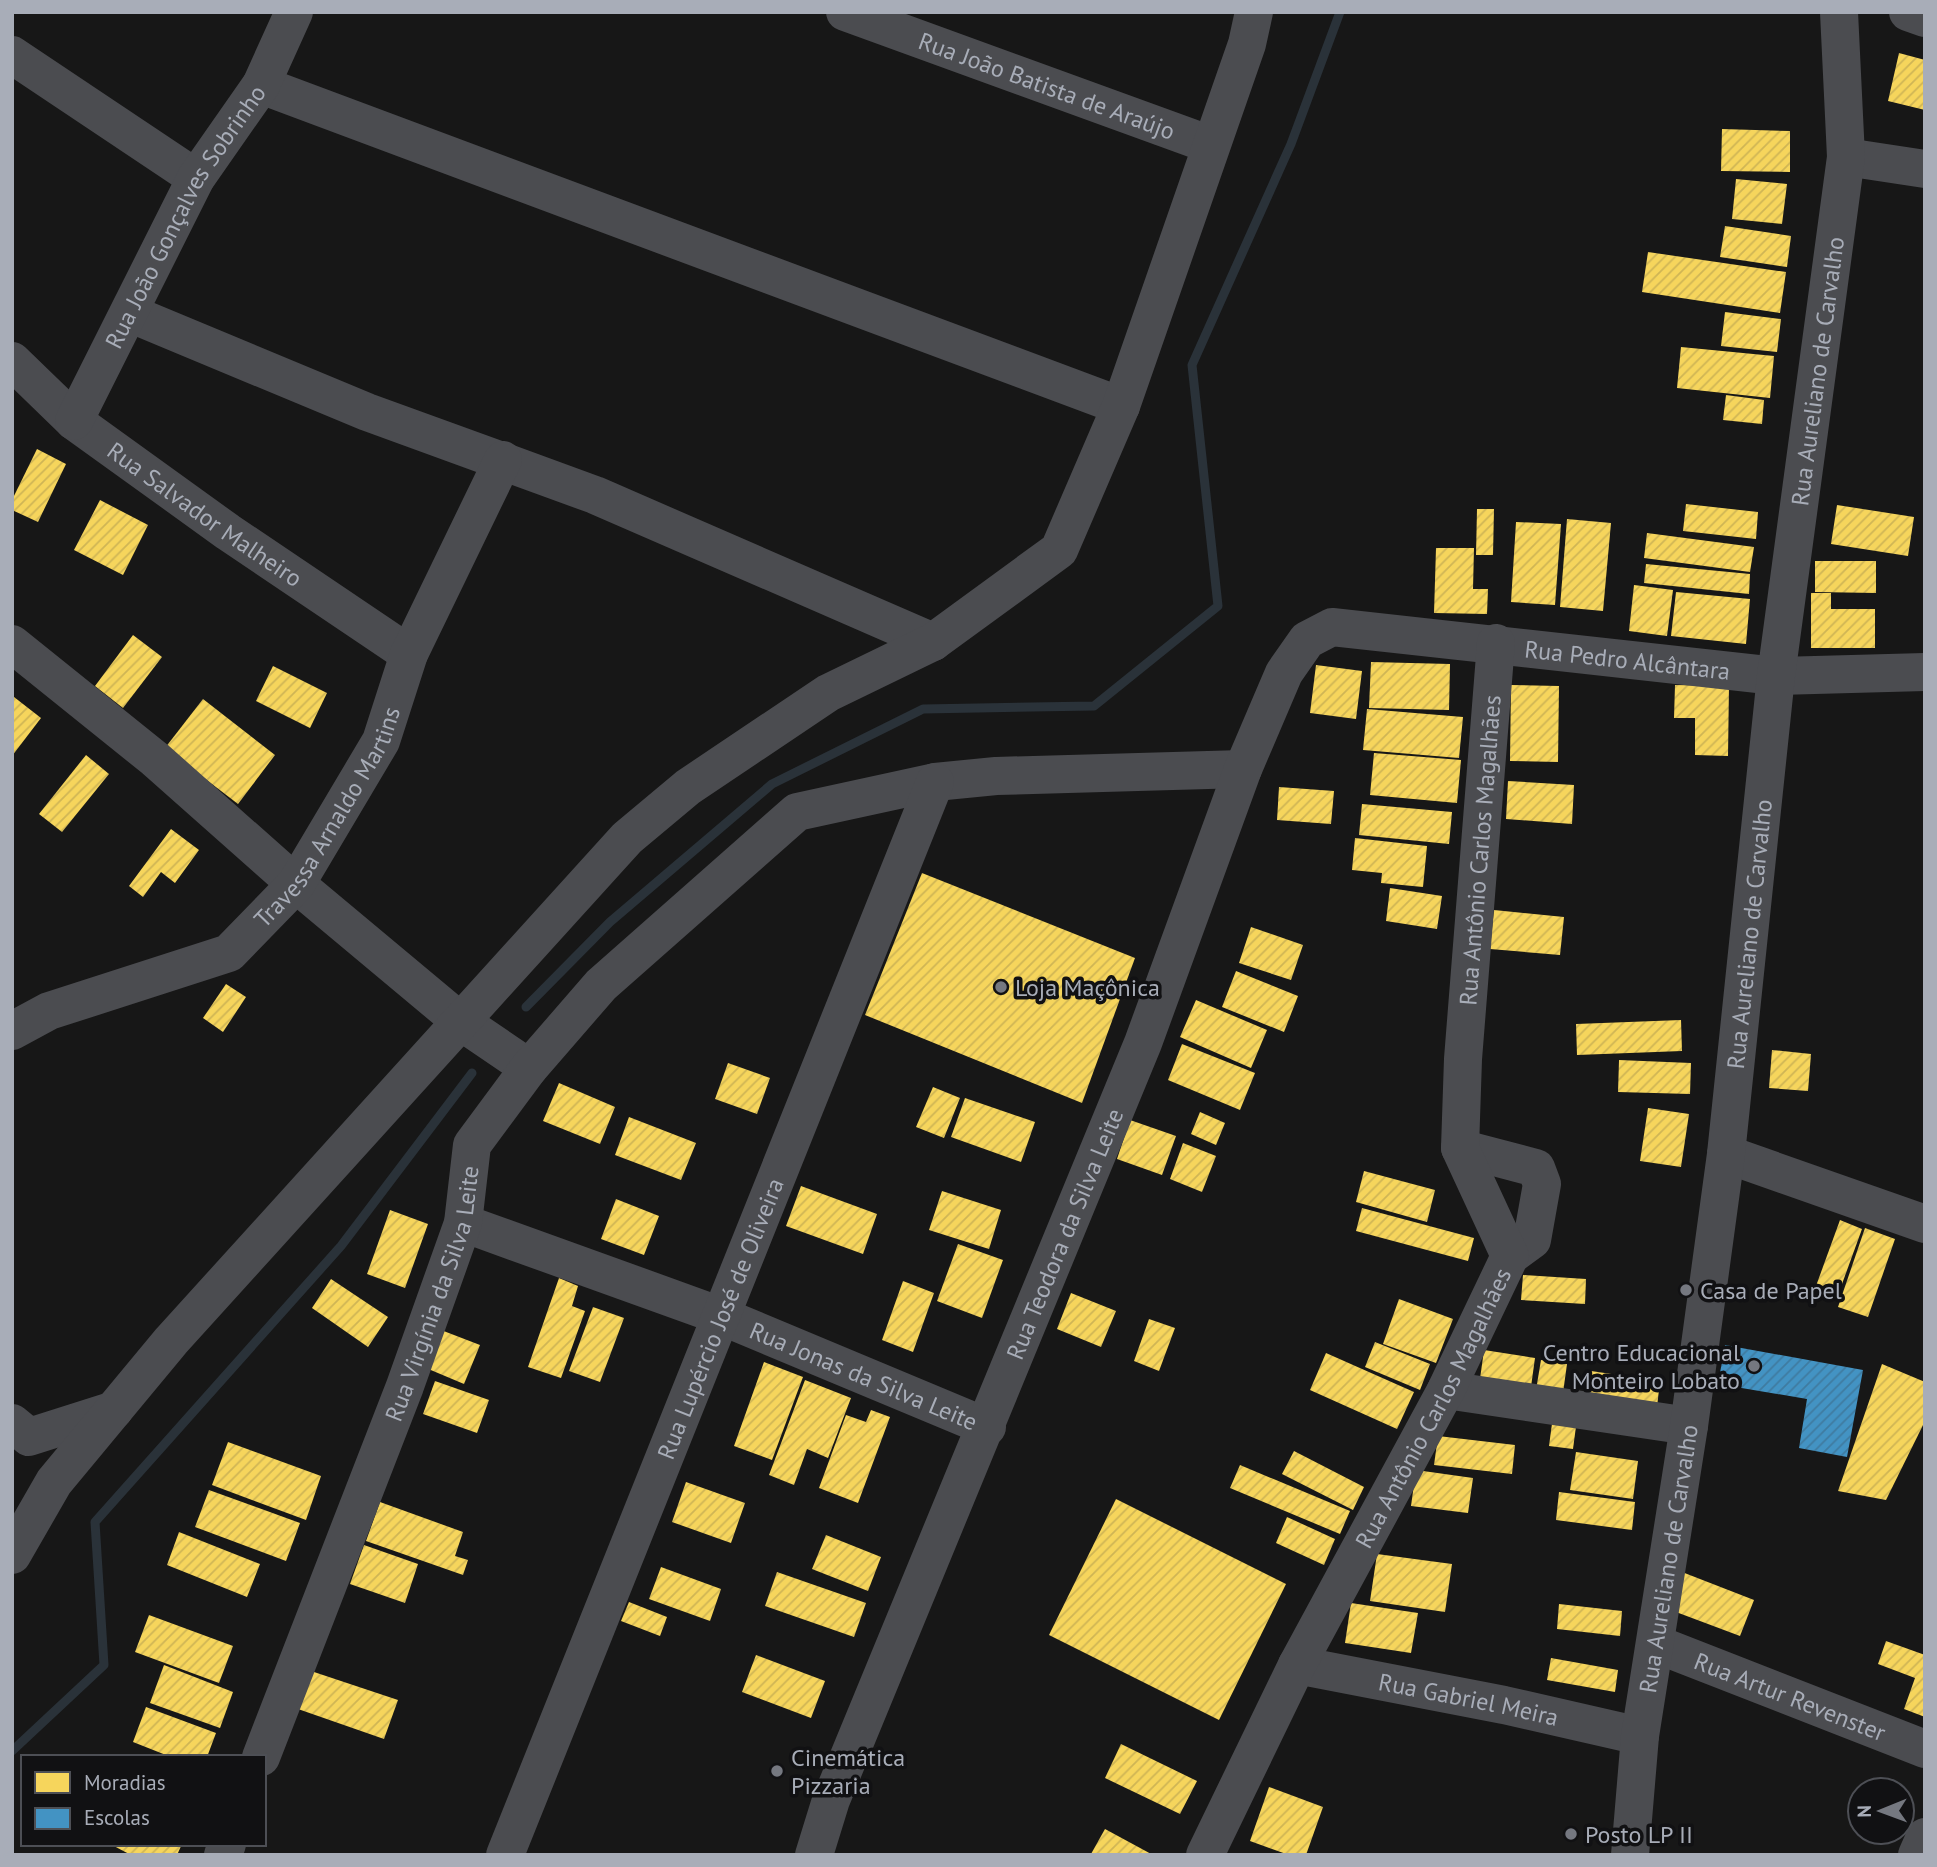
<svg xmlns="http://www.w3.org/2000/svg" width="1937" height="1867" viewBox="0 0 1937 1867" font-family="'PT Sans',sans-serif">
<defs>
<pattern id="homes-hatch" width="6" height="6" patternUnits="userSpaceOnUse" patternTransform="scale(1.75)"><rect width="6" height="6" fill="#f6d55c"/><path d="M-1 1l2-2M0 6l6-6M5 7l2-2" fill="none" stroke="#cfb555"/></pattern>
<pattern id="schools-hatch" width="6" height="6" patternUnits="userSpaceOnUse" patternTransform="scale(1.75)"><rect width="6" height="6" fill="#4393c3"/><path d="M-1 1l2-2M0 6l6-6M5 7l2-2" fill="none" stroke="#3f7ba0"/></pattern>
</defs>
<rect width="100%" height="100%" fill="#171717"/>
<g fill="url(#homes-hatch)">
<polygon points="1899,53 1925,60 1925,110 1888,101"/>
<polygon points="1722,129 1790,131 1790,172 1721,171"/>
<polygon points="1736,179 1787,184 1782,224 1732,219"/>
<polygon points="1725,226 1791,236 1787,267 1720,257"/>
<polygon points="1648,252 1786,272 1780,313 1642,292"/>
<polygon points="1725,312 1781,319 1777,352 1721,346"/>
<polygon points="1681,347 1774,356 1770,398 1677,388"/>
<polygon points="1726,395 1764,400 1762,424 1723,420"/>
<polygon points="37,449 66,464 38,522 12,510 12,500"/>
<polygon points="100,500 148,525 123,575 74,550"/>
<polygon points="1686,504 1758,512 1756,539 1683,531"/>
<polygon points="1837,505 1914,517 1908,556 1831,544"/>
<polygon points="1477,509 1494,509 1493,555 1476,555"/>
<polygon points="1567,519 1611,523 1603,611 1560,607"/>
<polygon points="1516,522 1561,524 1555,605 1511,602"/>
<polygon points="1647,533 1754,547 1750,572 1644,558"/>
<polygon points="1436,548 1474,548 1473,589 1488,589 1487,614 1434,613"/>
<polygon points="1815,561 1876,561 1876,593 1815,592"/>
<polygon points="1646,564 1750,574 1749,594 1644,583"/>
<polygon points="1634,585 1673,590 1667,636 1629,631"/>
<polygon points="1676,592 1750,599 1746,644 1671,636"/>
<polygon points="1811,593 1831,593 1831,609 1875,609 1875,648 1811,648"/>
<polygon points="133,635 162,657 123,708 95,686"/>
<polygon points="1371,662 1450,664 1449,710 1369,708"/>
<polygon points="1316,665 1362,671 1356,719 1310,713"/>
<polygon points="273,666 327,693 310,728 256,701"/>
<polygon points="1511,685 1559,686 1558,762 1510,761"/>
<polygon points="1675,685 1729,686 1728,756 1695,755 1695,718 1674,718"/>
<polygon points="14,697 41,718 12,756 12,699"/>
<polygon points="203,699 275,755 238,804 165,748"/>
<polygon points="1367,709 1463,717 1459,758 1363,750"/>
<polygon points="1374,753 1461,760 1457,803 1370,795"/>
<polygon points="86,755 109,774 62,832 39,814"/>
<polygon points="1508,781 1574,785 1572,824 1506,819"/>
<polygon points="1279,787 1334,791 1331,824 1277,820"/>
<polygon points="1362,804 1452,812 1449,844 1359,835"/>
<polygon points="171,829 199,850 175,883 161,872 143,897 129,886"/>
<polygon points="1355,838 1427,846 1423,887 1381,883 1382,873 1352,870"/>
<polygon points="922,873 1135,958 1082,1103 865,1015"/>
<polygon points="1390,888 1442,896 1437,929 1386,921"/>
<polygon points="1494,910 1564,917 1560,955 1490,949"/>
<polygon points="1251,927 1303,945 1291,980 1239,963"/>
<polygon points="1236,971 1298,996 1284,1032 1222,1007"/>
<polygon points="226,984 246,997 223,1032 203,1018"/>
<polygon points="1196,1000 1267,1030 1251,1068 1180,1037"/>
<polygon points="1681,1020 1682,1051 1577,1055 1576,1024"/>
<polygon points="1182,1044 1255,1073 1240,1110 1168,1080"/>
<polygon points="1772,1050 1811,1054 1808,1091 1769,1088"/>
<polygon points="1619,1060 1691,1063 1690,1094 1618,1092"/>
<polygon points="728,1063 770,1078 757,1114 715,1099"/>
<polygon points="559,1083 615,1107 600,1144 543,1121"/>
<polygon points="933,1087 960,1098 944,1138 916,1127"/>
<polygon points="965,1098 1035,1122 1021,1162 951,1137"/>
<polygon points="1648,1108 1689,1114 1681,1167 1640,1161"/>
<polygon points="1200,1112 1225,1123 1216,1145 1191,1134"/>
<polygon points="629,1117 696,1143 681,1180 615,1155"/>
<polygon points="1130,1120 1176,1136 1162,1175 1117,1159"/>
<polygon points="1183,1143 1216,1156 1202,1192 1170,1179"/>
<polygon points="1364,1171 1435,1190 1427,1222 1356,1202"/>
<polygon points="801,1186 877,1214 863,1254 786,1226"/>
<polygon points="942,1191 1001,1210 989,1249 929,1230"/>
<polygon points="616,1199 659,1216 644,1255 601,1239"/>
<polygon points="1362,1208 1474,1238 1468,1261 1356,1231"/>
<polygon points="390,1210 428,1224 405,1288 367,1274"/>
<polygon points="1840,1220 1862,1229 1838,1295 1816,1286"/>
<polygon points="1865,1228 1895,1239 1868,1317 1838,1307"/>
<polygon points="958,1244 1003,1260 982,1318 937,1301"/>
<polygon points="1523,1275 1586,1279 1585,1304 1521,1300"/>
<polygon points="559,1278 578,1286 572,1306 585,1311 561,1378 528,1367"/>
<polygon points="331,1279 388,1317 368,1347 312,1308"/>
<polygon points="903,1281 934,1293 913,1352 882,1340"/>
<polygon points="1071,1293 1116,1311 1101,1347 1057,1329"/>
<polygon points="1399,1299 1453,1319 1436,1363 1383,1344"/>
<polygon points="593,1307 624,1318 600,1382 569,1371"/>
<polygon points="1149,1319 1175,1328 1159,1371 1134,1361"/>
<polygon points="441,1330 480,1345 464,1384 426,1368"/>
<polygon points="1375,1342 1430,1364 1420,1390 1365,1367"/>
<polygon points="1484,1350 1535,1358 1530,1394 1479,1386"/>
<polygon points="1326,1353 1414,1392 1397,1429 1310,1390"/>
<polygon points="1541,1360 1567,1364 1563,1393 1536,1390"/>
<polygon points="764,1362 803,1377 772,1460 734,1446"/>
<polygon points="1882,1364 1925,1382 1925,1421 1886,1500 1838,1491"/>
<polygon points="1591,1371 1660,1381 1657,1407 1588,1397"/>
<polygon points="805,1380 851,1398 828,1458 807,1449 794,1485 769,1475"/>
<polygon points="435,1381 489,1400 477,1433 423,1414"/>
<polygon points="871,1410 890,1417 858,1503 819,1488 846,1415 866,1422"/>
<polygon points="1553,1416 1577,1419 1573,1449 1549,1446"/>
<polygon points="1438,1436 1515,1445 1512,1474 1434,1465"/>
<polygon points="228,1442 321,1476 306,1520 212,1485"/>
<polygon points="1294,1451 1364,1487 1353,1510 1282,1474"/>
<polygon points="1576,1452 1638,1461 1633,1499 1570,1490"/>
<polygon points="1240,1465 1350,1511 1340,1534 1230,1488"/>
<polygon points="1416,1470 1473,1478 1468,1513 1411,1506"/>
<polygon points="686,1482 745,1503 731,1543 672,1522"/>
<polygon points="209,1490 300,1523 286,1561 195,1527"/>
<polygon points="1559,1492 1635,1502 1632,1530 1556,1520"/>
<polygon points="1116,1499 1286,1584 1219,1720 1049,1635"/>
<polygon points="380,1502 463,1532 455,1556 468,1560 463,1575 366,1541"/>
<polygon points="1287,1517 1335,1539 1324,1565 1276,1543"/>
<polygon points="179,1532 260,1564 247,1597 167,1565"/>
<polygon points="826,1535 881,1557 868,1591 812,1569"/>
<polygon points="364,1545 418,1564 405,1603 350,1584"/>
<polygon points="1377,1554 1452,1564 1445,1612 1370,1601"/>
<polygon points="661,1567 721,1589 710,1621 649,1599"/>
<polygon points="777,1572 866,1603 854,1637 765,1606"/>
<polygon points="1682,1572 1754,1600 1740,1636 1668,1609"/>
<polygon points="629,1602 667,1617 660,1636 621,1621"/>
<polygon points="1351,1603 1418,1613 1411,1653 1345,1643"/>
<polygon points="1559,1604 1622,1611 1620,1636 1557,1629"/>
<polygon points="149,1615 233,1646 219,1683 135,1652"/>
<polygon points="1886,1641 1925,1655 1925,1717 1904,1709 1915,1678 1878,1664"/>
<polygon points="756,1655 825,1681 811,1718 742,1692"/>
<polygon points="1551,1658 1618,1670 1615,1692 1547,1680"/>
<polygon points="164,1665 233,1692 220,1728 150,1703"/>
<polygon points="311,1671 398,1700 384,1739 298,1709"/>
<polygon points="146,1707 216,1733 207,1757 171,1757 133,1742"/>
<polygon points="1121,1744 1197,1781 1180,1814 1105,1778"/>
<polygon points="1269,1787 1323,1807 1306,1855 1289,1855 1250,1841"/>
<polygon points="1105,1829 1153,1855 1091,1854"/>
<polygon points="110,1844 182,1844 177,1855 131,1855"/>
</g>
<polygon fill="url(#schools-hatch)" points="1725,1345 1863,1370 1847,1457 1799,1448 1807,1399 1718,1384"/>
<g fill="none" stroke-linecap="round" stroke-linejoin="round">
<g stroke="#2a3239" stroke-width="9">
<polyline points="526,1007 610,922 772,784 923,709 1094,706 1218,606 1192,365 1291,144 1340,12"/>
<polyline points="12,1751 104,1665 95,1522 341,1246 472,1073"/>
</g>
<g stroke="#4b4c50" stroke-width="38">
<path id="s1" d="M 845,12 L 1211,145"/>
<polyline points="1908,12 1925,18"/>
<polyline points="12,55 196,178"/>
<polyline points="261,85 1121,406"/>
<polyline points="1846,157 1925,169"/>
<polyline points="129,313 367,412 595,495 933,642"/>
<path id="s2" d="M 12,361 L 74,421 L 228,532 L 409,654"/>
<path id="s3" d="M 74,421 L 196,178 L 261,85 L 294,12"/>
<polyline points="12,644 155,759 296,884 460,1021 529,1068"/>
<path id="s4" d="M 12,1031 L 49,1011 L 229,953 L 296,884 L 381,741 L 409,654 L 503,460"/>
<polyline points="1460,1148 1536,1168 1542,1184 1532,1240 1510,1256"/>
<polyline points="1726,1154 1925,1224"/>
<path id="s5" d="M 463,1223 L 721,1316 L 987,1427"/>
<polyline points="1446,1390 1689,1426"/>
<polyline points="12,1423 29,1437 114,1410"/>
<polyline points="12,1555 54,1482 171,1341 627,838 688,787 828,693 933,642 1059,550 1121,406 1247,44 1254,12"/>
<path id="s6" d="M 1656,1644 L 1925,1749"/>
<path id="s7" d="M 1297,1665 L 1504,1705 L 1640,1736"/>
<path id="s8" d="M 261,1757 L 405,1386 L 463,1223 L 472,1145 L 529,1068 L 601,985 L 797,812 L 935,782 L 996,776 L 1243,769"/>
<polyline points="223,1855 227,1844"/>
<path id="s9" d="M 505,1855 L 935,782"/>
<path id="s10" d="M 814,1855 L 831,1800 L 1143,1043 L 1243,769 L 1284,673 L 1307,640 L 1332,627 L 1776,676 L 1925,672"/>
<path id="s11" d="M 1205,1855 L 1297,1665 L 1446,1390 L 1510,1256 L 1460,1148 L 1463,1059 L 1496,643"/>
<path id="s12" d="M 1630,1855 L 1640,1736 L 1689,1426 L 1726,1154 L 1776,676 L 1846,157 L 1839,12"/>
<polyline points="1917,1855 1925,1837"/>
</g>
</g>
<g fill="#757880" stroke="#111113" stroke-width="2.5">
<circle cx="1001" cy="987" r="7"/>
<circle cx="1686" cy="1290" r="7"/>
<circle cx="1754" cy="1366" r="7"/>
<circle cx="777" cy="1771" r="7"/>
<circle cx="1571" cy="1834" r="7"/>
</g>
<g text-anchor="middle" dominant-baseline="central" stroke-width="7" stroke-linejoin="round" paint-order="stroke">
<g font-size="24" fill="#a8adb8" stroke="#111113">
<text stroke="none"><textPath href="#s1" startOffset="215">Rua João Batista de Araújo</textPath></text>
<text stroke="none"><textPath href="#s3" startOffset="233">Rua João Gonçalves Sobrinho</textPath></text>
<text stroke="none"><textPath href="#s12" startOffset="1496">Rua Aureliano de Carvalho</textPath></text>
<text stroke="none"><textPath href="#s2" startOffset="247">Rua Salvador Malheiro</textPath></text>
<text stroke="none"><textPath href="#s10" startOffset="1638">Rua Pedro Alcântara</textPath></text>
<text stroke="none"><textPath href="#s4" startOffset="401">Travessa Arnaldo Martins</textPath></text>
<text stroke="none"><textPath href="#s11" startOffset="1090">Rua Antônio Carlos Magalhães</textPath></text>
<text stroke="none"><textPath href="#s12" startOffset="929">Rua Aureliano de Carvalho</textPath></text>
<text stroke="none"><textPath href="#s10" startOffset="670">Rua Teodora da Silva Leite</textPath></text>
<text stroke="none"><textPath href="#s8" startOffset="495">Rua Virgínia da Silva Leite</textPath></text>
<text stroke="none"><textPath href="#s9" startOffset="578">Rua Lupércio José de Oliveira</textPath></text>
<text stroke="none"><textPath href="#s5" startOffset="429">Rua Jonas da Silva Leite</textPath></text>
<text stroke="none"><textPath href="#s11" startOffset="502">Rua Antônio Carlos Magalhães</textPath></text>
<text stroke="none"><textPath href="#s12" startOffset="299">Rua Aureliano de Carvalho</textPath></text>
<text stroke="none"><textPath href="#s6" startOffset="144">Rua Artur Revenster</textPath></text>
<text stroke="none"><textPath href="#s7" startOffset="175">Rua Gabriel Meira</textPath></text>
</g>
<g font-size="24" fill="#a8adb8" stroke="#111113" text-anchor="start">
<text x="1015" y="987">Loja Maçônica</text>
<text x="1700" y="1290">Casa de Papel</text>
<text x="1740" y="1352" text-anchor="end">Centro Educacional<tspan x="1740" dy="28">Monteiro Lobato</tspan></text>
<text x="791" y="1757">Cinemática<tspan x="791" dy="28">Pizzaria</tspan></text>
<text x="1585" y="1834">Posto LP II</text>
</g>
</g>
<rect width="1937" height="1867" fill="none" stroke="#a8adb8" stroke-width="28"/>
<rect x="21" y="1755" width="245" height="91" fill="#111113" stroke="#4d4f55" stroke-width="2"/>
<rect x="35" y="1772" width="35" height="21" fill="#f6d55c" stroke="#4d4f55" stroke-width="2"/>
<text x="84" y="1790" font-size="21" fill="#a8adb8">Moradias</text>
<rect x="35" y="1808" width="35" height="21" fill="#4393c3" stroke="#4d4f55" stroke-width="2"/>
<text x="84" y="1825" font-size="21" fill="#a8adb8">Escolas</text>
<g transform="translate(1881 1811) rotate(269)"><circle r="33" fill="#111113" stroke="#4d4f55" stroke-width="2"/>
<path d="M0-5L12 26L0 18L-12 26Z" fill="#757880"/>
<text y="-10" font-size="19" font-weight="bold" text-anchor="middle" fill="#a8adb8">N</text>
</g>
</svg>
